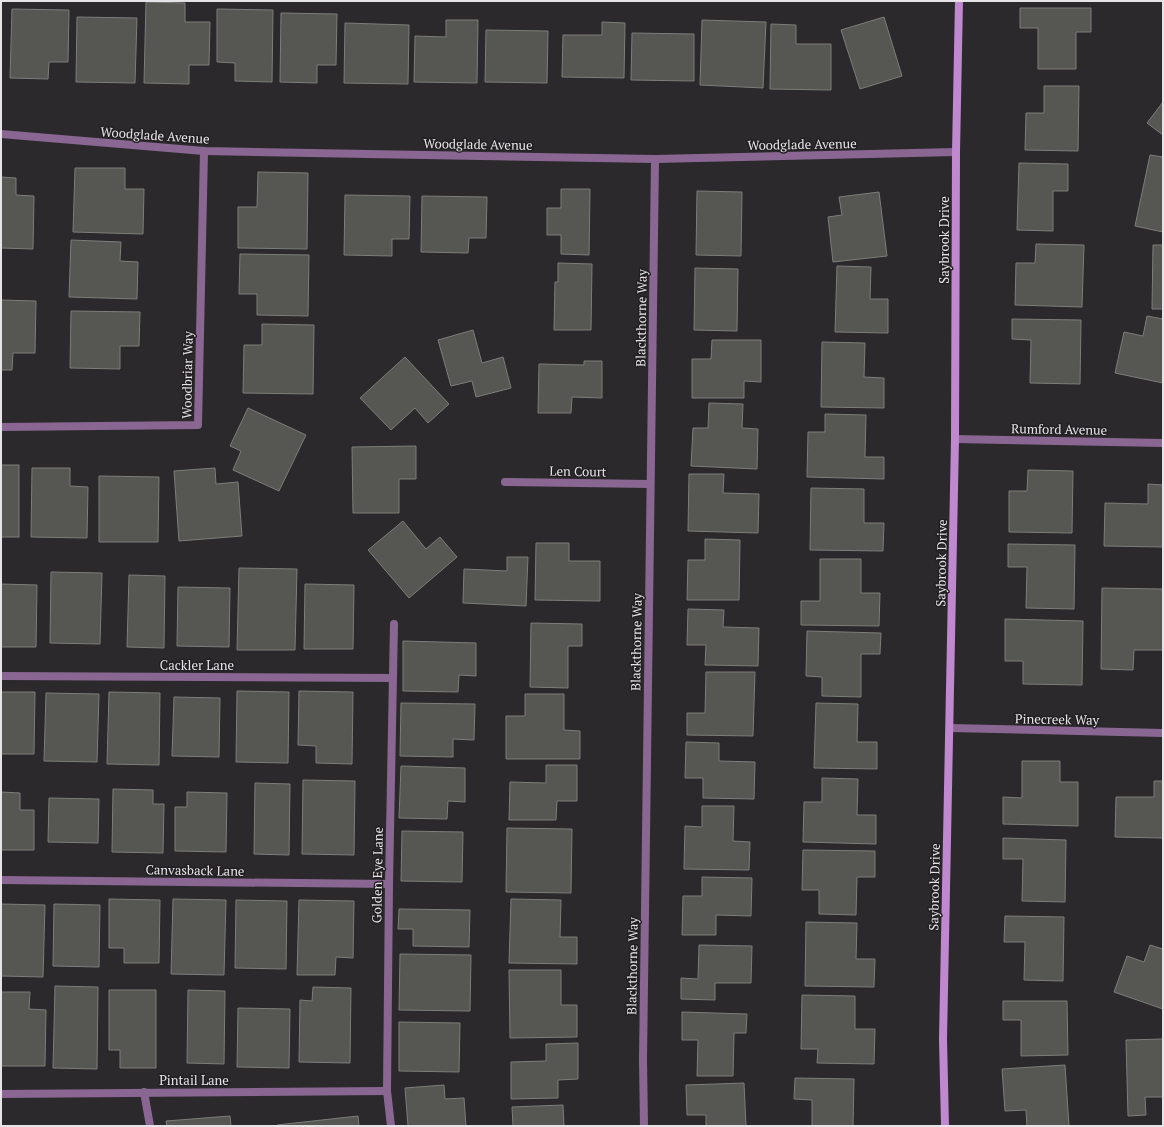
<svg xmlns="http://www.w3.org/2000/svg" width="1164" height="1127" viewBox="0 0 1164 1127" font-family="'PT Serif',serif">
<rect width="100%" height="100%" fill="#2c292d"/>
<g fill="#565753" stroke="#7c7e79">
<polygon points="146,2 185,3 185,22 210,22 209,65 189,65 189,84 144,83"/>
<polygon points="1020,8 1091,8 1091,32 1076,32 1076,69 1038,69 1038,28 1020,28"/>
<polygon points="12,9 69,10 68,62 49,62 48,79 10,78"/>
<polygon points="217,9 273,10 272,82 235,81 235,63 217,62"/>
<polygon points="281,13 337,14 336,65 317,65 317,83 280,82"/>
<polygon points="77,17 137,18 135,83 76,82"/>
<polygon points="884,17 902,76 860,89 841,30"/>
<polygon points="446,20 478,20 477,83 414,82 415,36 446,37"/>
<polygon points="702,20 766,22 763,88 700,85"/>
<polygon points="602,22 625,23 624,78 562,77 563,35 602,35"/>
<polygon points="345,23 409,25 408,84 344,83"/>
<polygon points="771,24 796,25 796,44 831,44 831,90 770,89"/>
<polygon points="486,30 548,31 547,83 485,82"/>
<polygon points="632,33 694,34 694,81 631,80"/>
<polygon points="1044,86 1079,86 1078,151 1025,150 1026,113 1044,113"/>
<polygon points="1163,102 1163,135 1147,123"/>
<polygon points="1150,155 1163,157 1163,232 1135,226"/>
<polygon points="1019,163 1068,164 1068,191 1053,191 1053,231 1017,230"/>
<polygon points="75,168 125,168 125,189 144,189 143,234 73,232"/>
<polygon points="258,172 308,173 307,249 238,248 238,207 257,207"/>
<polygon points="1,177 16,178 16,195 34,196 33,249 1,248"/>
<polygon points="561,189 590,189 589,255 561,254 561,235 547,235 547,208 561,208"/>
<polygon points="697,191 742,192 741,256 696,255"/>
<polygon points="879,192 887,256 833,262 828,217 842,215 839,197"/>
<polygon points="345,195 410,196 409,239 392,239 392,256 344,255"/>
<polygon points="422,196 487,197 486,238 469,238 468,253 421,252"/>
<polygon points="71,240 121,242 120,261 138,262 137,299 69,297"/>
<polygon points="1036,244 1084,245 1082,307 1015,305 1016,263 1035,263"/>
<polygon points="1153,245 1163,245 1163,309 1152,309"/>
<polygon points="240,254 309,255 308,316 257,315 257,294 239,294"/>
<polygon points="558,263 592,264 591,330 554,330 555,282 558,282"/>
<polygon points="837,266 871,267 870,299 888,299 888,333 835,332"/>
<polygon points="695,268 738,269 737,331 694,330"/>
<polygon points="1,300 36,301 35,353 13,353 12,370 1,370"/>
<polygon points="71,311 140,312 139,346 120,346 120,369 70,368"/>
<polygon points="1147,316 1163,319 1163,383 1115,373 1124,332 1143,336"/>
<polygon points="1012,319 1081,320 1080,384 1030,383 1031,340 1012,339"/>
<polygon points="262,324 314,325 313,394 243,393 244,345 262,345"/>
<polygon points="473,330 482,363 503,357 511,388 476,397 472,381 451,386 438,340"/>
<polygon points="712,340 761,340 761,382 744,381 744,398 692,398 692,359 711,359"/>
<polygon points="822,342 865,343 864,377 884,378 884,408 821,407"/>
<polygon points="405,357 449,404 428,423 415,408 391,430 360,398"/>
<polygon points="584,361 602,361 602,398 572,397 571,413 538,413 539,364 584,365"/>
<polygon points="709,403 743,404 742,428 758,429 757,469 691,466 693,428 708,428"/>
<polygon points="248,408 306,435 279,491 233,470 241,451 230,446"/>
<polygon points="825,414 866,415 865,457 884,457 884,479 807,477 808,432 825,432"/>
<polygon points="416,446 416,479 399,479 399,513 353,513 352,447"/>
<rect x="1" y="465" width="18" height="72"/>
<polygon points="32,468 70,468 70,486 88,487 87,538 31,537"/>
<polygon points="215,468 216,484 238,482 242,536 179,541 174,471"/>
<polygon points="1028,470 1073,471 1072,533 1009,532 1009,491 1027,491"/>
<polygon points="689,474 724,474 723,493 759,494 758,533 688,531"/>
<polygon points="99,476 159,477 158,542 99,542"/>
<polygon points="1148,484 1163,485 1163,547 1104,546 1105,503 1148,504"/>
<polygon points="811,488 864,489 864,523 884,523 883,551 810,550"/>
<polygon points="403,521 426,549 440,537 457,557 409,598 368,550"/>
<polygon points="705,539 740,540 739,600 687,600 688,560 705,560"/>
<polygon points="536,543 569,543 569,561 600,561 600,601 535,600"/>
<polygon points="1008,544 1075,545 1074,609 1026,608 1027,567 1008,567"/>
<polygon points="507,557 528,557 526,606 463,603 464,569 507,571"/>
<polygon points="820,559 861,559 861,593 880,593 879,626 801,625 801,601 820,601"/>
<polygon points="239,568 297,569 295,650 237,650"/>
<polygon points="51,572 102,573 100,644 50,643"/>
<polygon points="129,575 165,576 164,648 127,647"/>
<polygon points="1,584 37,585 36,647 1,647"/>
<polygon points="305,584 354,585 353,649 304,649"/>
<polygon points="178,587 230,588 229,647 177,646"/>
<polygon points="1102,588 1163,589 1163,650 1134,650 1133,670 1101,669"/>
<polygon points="688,609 724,610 723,627 759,628 758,666 705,665 706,645 687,645"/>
<polygon points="1005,619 1083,621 1082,685 1023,684 1023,661 1005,661"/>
<polygon points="531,623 582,624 582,646 568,646 568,688 530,687"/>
<polygon points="807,631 881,633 880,654 861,654 861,697 822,696 822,677 806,676"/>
<polygon points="403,641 476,643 476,676 459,675 458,692 403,691"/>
<polygon points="706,672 755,672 753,736 687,735 687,713 705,713"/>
<polygon points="237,691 289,692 288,763 236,762"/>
<polygon points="299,691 353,692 352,764 316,763 316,746 298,745"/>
<polygon points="1,692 35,692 34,754 1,754"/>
<polygon points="109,692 160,693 159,765 107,764"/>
<polygon points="46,693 99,694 97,762 44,761"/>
<polygon points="525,694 564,694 564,730 580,731 580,759 506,759 506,716 525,716"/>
<polygon points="174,697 220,698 219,757 172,756"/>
<polygon points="401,703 475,704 474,740 453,739 453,757 400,756"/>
<polygon points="816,703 858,704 857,742 877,742 877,769 814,768"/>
<polygon points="686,742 719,743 719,761 755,762 754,799 703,798 703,778 685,778"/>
<polygon points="1022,761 1060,761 1060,782 1078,782 1078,826 1003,824 1003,797 1022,798"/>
<polygon points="546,765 577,765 577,801 557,801 556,820 509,820 510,782 546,783"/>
<polygon points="401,766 465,768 465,802 448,801 447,819 399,818"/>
<polygon points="822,778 858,779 857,815 876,815 876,844 803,842 804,802 822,802"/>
<polygon points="303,780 355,781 354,855 302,854"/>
<polygon points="1154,781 1163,781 1163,838 1115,837 1116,797 1154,797"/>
<polygon points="255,783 290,784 289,855 254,854"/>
<polygon points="113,789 153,790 153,804 164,804 163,853 112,852"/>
<polygon points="1,792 20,793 20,810 34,810 34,850 1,850"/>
<polygon points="187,792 227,793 226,852 175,851 175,807 187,807"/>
<polygon points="49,798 99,799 98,843 48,842"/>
<polygon points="702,806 734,806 733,841 750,842 749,870 684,869 685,826 702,827"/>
<polygon points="507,828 572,829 571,893 506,892"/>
<polygon points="402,831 463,832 462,882 401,881"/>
<polygon points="1003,838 1066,840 1065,902 1022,901 1023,859 1003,859"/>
<polygon points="803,850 875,851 875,877 857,877 856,915 819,914 819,890 802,890"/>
<polygon points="702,877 752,878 751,916 716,915 716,935 682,935 683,896 702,896"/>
<polygon points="109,899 160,900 159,963 124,963 124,948 109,948"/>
<polygon points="173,899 226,900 224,975 171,974"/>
<polygon points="511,899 561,900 560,937 577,937 577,964 509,963"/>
<polygon points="236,900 287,901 286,969 235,968"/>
<polygon points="299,900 354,901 353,958 336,957 335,975 297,975"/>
<polygon points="1,904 45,905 43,977 1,976"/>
<polygon points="54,904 100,905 99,967 53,966"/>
<polygon points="399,909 470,910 469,947 413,946 413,929 398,929"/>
<polygon points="1005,916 1064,917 1063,981 1024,980 1025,942 1004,942"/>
<polygon points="806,922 857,923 856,959 875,959 874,987 805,986"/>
<polygon points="699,945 752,946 751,983 715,983 715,1000 681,999 681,978 698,979"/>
<polygon points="1150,945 1163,949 1163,1009 1114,992 1127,956 1144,962"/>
<polygon points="400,954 471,955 470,1011 399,1010"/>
<polygon points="509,970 561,970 561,1005 577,1005 577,1037 510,1038"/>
<polygon points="55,986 98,987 97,1069 53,1068"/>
<polygon points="313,987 351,988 350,1063 299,1062 300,1000 312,1001"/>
<polygon points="109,990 156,990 156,1068 120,1068 120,1050 109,1050"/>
<polygon points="188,990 225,991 224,1064 187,1063"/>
<polygon points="1,992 30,992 29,1009 46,1010 45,1066 1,1066"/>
<polygon points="802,995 855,996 855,1029 875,1029 874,1064 817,1063 818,1049 801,1049"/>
<polygon points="1003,1001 1067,1001 1068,1055 1021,1056 1021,1020 1003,1020"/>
<polygon points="238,1008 290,1009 289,1068 237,1067"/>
<polygon points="682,1012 747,1014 746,1033 734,1033 733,1076 697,1076 698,1040 682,1040"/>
<polygon points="399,1022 460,1023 459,1072 399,1071"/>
<polygon points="1163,1039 1163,1097 1145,1097 1146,1115 1128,1116 1126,1040"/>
<polygon points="578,1043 578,1079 558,1080 558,1098 511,1099 511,1062 546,1061 546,1044"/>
<polygon points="1065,1065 1069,1126 1027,1126 1026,1110 1005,1111 1002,1069"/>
<polygon points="795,1078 854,1079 853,1126 812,1126 812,1100 794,1099"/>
<polygon points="744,1083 746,1126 706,1126 706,1115 687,1115 686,1085"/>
<polygon points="444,1085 445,1099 464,1098 466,1126 408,1126 405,1088"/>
<polygon points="563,1105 564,1126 513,1126 512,1107"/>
<polygon points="230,1116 231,1126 167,1126 166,1121"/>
<polygon points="358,1116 359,1126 277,1126 277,1125"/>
</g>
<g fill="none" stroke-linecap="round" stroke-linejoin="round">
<g stroke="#8a6793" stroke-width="8">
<polyline points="1,134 204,151 655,159 956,152"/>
<polyline points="1,427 198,425 204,151"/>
<polyline points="955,439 1163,443"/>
<polyline points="505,482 650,484"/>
<polyline points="1,676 392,678"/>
<polyline points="950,728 1163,733"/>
<polyline points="1,880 389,884"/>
<polyline points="144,1092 150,1126"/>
<polyline points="1,1094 387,1091"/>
<polyline points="391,1126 387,1091 389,884 394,624"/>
<polyline points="644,1126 643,1060 655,159"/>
</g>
<polyline stroke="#c088cf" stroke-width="8" points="945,1126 943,1039 955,439 956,152 959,1"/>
</g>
<g text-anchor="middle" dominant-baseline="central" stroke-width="3" stroke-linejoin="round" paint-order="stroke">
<g font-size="13" fill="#e6e4e6" stroke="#221f23">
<text transform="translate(155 135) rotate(4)">Woodglade Avenue</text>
<text transform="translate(478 144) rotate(1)">Woodglade Avenue</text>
<text transform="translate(802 144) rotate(-1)">Woodglade Avenue</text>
<text transform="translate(944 240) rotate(-90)">Saybrook Drive</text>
<text transform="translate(641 318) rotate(-89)">Blackthorne Way</text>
<text transform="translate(187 375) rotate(-89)">Woodbriar Way</text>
<text transform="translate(1059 429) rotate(1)">Rumford Avenue</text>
<text transform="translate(578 471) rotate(1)">Len Court</text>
<text transform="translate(941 563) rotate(-89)">Saybrook Drive</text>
<text transform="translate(636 642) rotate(-89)">Blackthorne Way</text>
<text x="197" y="665">Cackler Lane</text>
<text transform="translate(1057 719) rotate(1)">Pinecreek Way</text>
<text transform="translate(195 870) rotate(1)">Canvasback Lane</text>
<text transform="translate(377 875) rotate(-89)">Golden Eye Lane</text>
<text transform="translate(934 887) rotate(-89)">Saybrook Drive</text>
<text transform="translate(632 966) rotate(-89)">Blackthorne Way</text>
<text x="194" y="1080">Pintail Lane</text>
</g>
</g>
<rect width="1164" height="1127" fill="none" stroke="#e6e4e6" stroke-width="4"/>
</svg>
